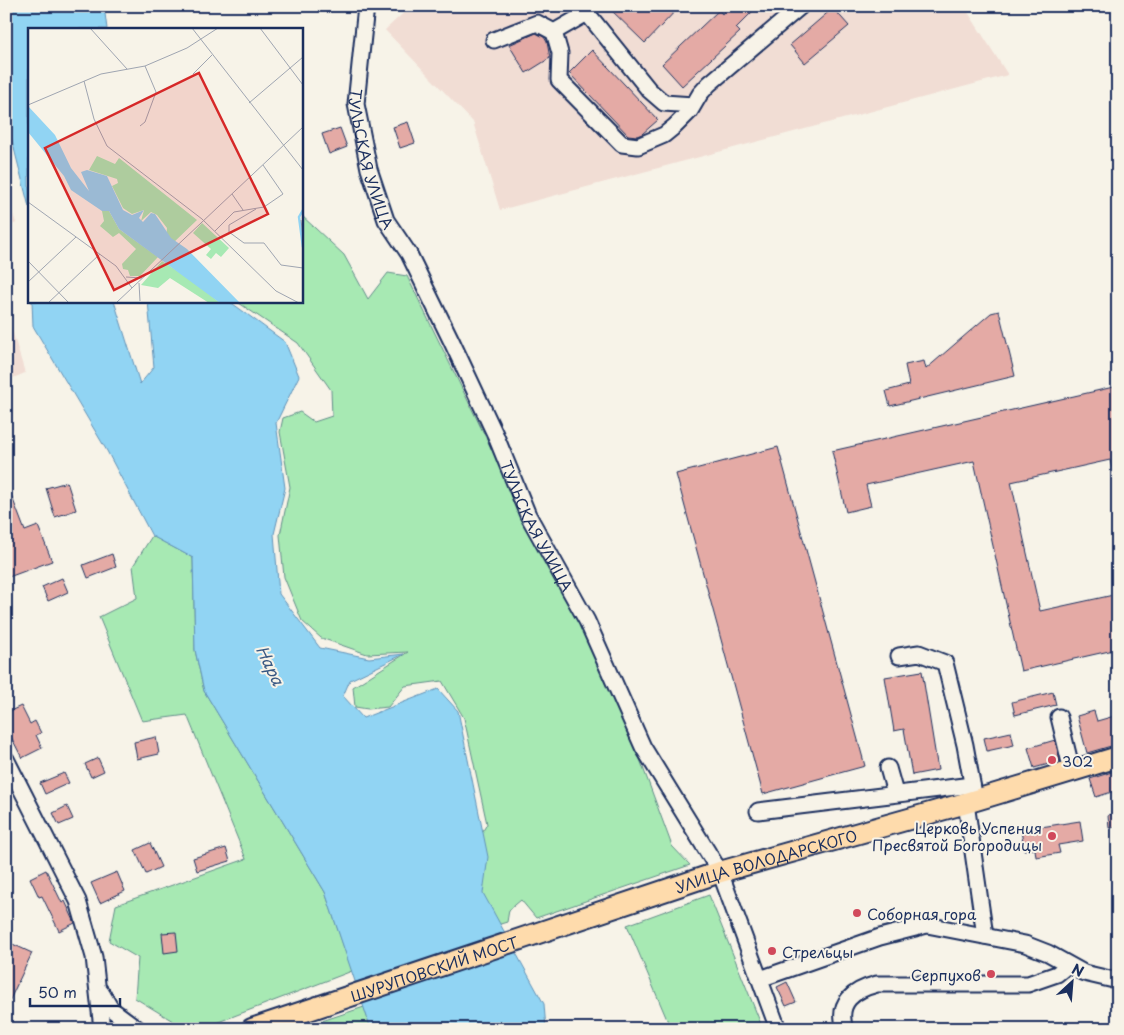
<svg xmlns="http://www.w3.org/2000/svg" width="1124" height="1035" viewBox="0 0 1124 1035" font-family="'Playpen Sans',sans-serif">
<rect width="100%" height="100%" fill="#f7f3e8"/>
<filter id="ink" filterUnits="userSpaceOnUse"><feTurbulence type="fractalNoise" baseFrequency=".02" numOctaves="2"/><feDisplacementMap in="SourceGraphic" scale="10" xChannelSelector="R" yChannelSelector="G"/><feConvolveMatrix kernelMatrix="1 2 1 2 8 2 1 2 1" color-interpolation-filters="sRGB"/></filter>
<g filter="url(#ink)">
<g fill="#f1ddd4">
<polygon points="411,6 964,6 1008,75 500,210 473,122 385,30"/>
<polygon points="6,193 16,223 6,228"/>
<polygon points="6,310 25,373 6,381"/>
</g>
<g fill="#a7e9b3" stroke="#618c88">
<polygon points="301,215 344,255 368,299 388,273 407,276 552,573 591,638 628,727 672,846 690,865 536,918 521,900 509,910 507,922 474,932 468,856 487,824 464,718 442,681 405,686 388,707 368,709 355,707 353,687 408,652 367,654 321,638 302,621 284,577 280,535 290,487 280,432 283,418 300,412 314,422 332,416 331,390 298,343 236,301 301,301"/>
<polygon points="152,536 193,558 195,650 204,691 325,892 352,971 200,1029 186,1029 135,998 138,958 109,941 116,905 246,859 187,715 142,721 99,617 137,598 133,566"/>
<polygon points="709,895 763,1029 671,1029 627,925"/>
<polygon points="364,1007 371,1029 298,1029"/>
</g>
<g fill="#91d4f3" stroke="#6292b7">
<polygon points="6,6 104,6 107,29 29,29 29,207 6,117"/>
<polygon points="32,301 114,301 140,384 154,367 148,301 229,301 285,342 299,376 276,423 285,488 274,534 279,594 320,648 369,658 404,654 350,680 343,696 363,718 438,689 458,711 488,857 483,893 544,1004 546,1029 371,1029 325,892 204,691 195,650 193,558 152,536 107,451 33,326"/>
</g>
<g fill="#e4aaa5" stroke="#1b2f5e">
<polygon points="607,6 680,6 645,43"/>
<polygon points="730,6 758,6 736,28 740,32 682,86 662,64 719,10 722,14"/>
<polygon points="833,8 849,26 805,63 790,45"/>
<polygon points="536,33 544,37 547,42 550,58 526,73 509,45"/>
<polygon points="592,50 658,120 642,134 637,136 628,135 569,73"/>
<polygon points="408,122 415,143 400,148 393,127"/>
<polygon points="340,128 347,147 329,154 322,134"/>
<polygon points="999,311 1015,376 890,406 886,391 909,385 905,365 924,361 926,369 991,313"/>
<polygon points="1118,386 1118,477 1114,477 1110,460 1011,482 1040,611 1118,594 1118,649 1021,671 974,461 866,485 871,506 846,512 832,451"/>
<polygon points="778,447 865,766 763,794 676,474"/>
<polygon points="67,482 76,510 55,517 46,488"/>
<polygon points="7,484 25,531 38,526 52,561 6,578"/>
<polygon points="112,554 116,567 88,578 83,565"/>
<polygon points="62,578 68,592 48,601 42,587"/>
<polygon points="922,671 938,770 912,775 904,729 894,731 885,677"/>
<polygon points="1053,692 1056,705 1015,715 1012,702"/>
<polygon points="21,706 30,724 35,721 41,733 36,735 42,748 22,758 6,727 6,713"/>
<polygon points="1094,711 1097,721 1118,715 1118,744 1087,753 1077,716"/>
<polygon points="1011,732 1014,745 987,751 984,738"/>
<polygon points="156,737 159,754 137,759 134,742"/>
<polygon points="1055,740 1060,761 1034,768 1028,748"/>
<polygon points="98,758 104,771 91,777 85,764"/>
<polygon points="1118,770 1118,790 1096,797 1090,779"/>
<polygon points="64,773 69,783 45,794 40,783"/>
<polygon points="67,806 73,819 59,825 53,813"/>
<polygon points="1118,813 1118,827 1109,828 1108,815"/>
<polygon points="1080,821 1083,841 1058,845 1060,853 1036,857 1035,849 1024,850 1021,830"/>
<polygon points="150,843 161,867 146,874 135,850"/>
<polygon points="226,848 230,861 197,871 193,858"/>
<polygon points="46,870 62,903 65,901 75,923 59,931 42,896 39,897 30,878"/>
<polygon points="117,872 125,891 100,903 91,883"/>
<polygon points="176,932 178,951 164,953 162,933"/>
<polygon points="6,941 32,953 6,1008"/>
<polygon points="787,982 796,1002 786,1006 777,987"/>
</g>
<g fill="none" stroke-linecap="round" stroke-linejoin="round">
<g stroke="#1b2f5e" stroke-width="19">
<g id="minor">
<path id="s1" d="M 366,6 L 356,104 L 369,169 L 386,220 L 409,254 L 451,340 L 495,434 L 528,515 L 587,621 L 643,747 L 720,872 L 778,1029"/>
<polyline points="587,13 649,90 664,103 693,105"/>
<polyline points="554,32 560,53 559,80 622,144 638,146 664,135 675,126 690,111 700,94 709,84 801,6"/>
<polyline points="494,40 537,23 554,32 587,13 590,6"/>
<polyline points="899,656 919,653 945,663 965,745 974,794"/>
<polyline points="1059,717 1072,771"/>
<polyline points="6,759 78,901 94,957 102,1029"/>
<polyline points="888,768 895,793"/>
<polyline points="966,803 985,936"/>
<polyline points="758,811 972,785"/>
<polyline points="760,979 880,937 927,925 1025,944 1048,953 1084,973 1118,981"/>
<polyline points="101,992 111,1009 138,1029"/>
<path d="M 845,1029 C 836,1002 854,990 877,984 L 1028,984 L 1057,974 L 1068,965"/>
</g>
</g>
<g stroke="#1b2f5e" stroke-width="24">
<g id="major">
<path id="s2" d="M 252,1029 L 720,872 L 966,803 L 1118,757"/>
</g>
</g>
<use href="#minor" stroke="#f7f3e8" stroke-width="15"/>
<use href="#major" stroke="#fedbac" stroke-width="20"/>
</g>
</g>
<g fill="#d1495b" stroke="#f7f3e8" stroke-width="2">
<circle cx="1052" cy="760" r="5"/>
<circle cx="1052" cy="836" r="5"/>
<circle cx="857" cy="913" r="5"/>
<circle cx="772" cy="951" r="5"/>
<circle cx="991" cy="974" r="5"/>
</g>
<g text-anchor="middle" dominant-baseline="central" stroke-width="4" stroke-linejoin="round" paint-order="stroke">
<g font-size="15" fill="#1b2f5e" stroke="#f7f3e8">
<text stroke="none"><textPath href="#s1" startOffset="155">ТУЛЬСКАЯ УЛИЦА</textPath></text>
<text stroke="none"><textPath href="#s1" startOffset="560">ТУЛЬСКАЯ УЛИЦА</textPath></text>
<text stroke="none"><textPath href="#s2" startOffset="541">УЛИЦА ВОЛОДАРСКОГО</textPath></text>
<text stroke="none"><textPath href="#s2" startOffset="192">ШУРУПОВСКИЙ МОСТ</textPath></text>
</g>
<g font-size="15" fill="#1b2f5e" stroke="#f7f3e8" text-anchor="start">
<text x="1062" y="760">302</text>
<text x="1042" y="827" text-anchor="end">Церковь Успения<tspan x="1042" dy="17">Пресвятой Богородицы</tspan></text>
<text x="867" y="913">Соборная гора</text>
<text x="782" y="951">Стрельцы</text>
<text x="981" y="974" text-anchor="end">Серпухов</text>
</g>
<g font-size="16" font-style="italic" fill="#385883" stroke="#f7f3e8">
<text transform="translate(271 665) rotate(64)">Нара</text>
</g>
</g>
<g transform="translate(28 28)">
<rect width="275" height="275" fill="#f7f3e8"/>
<path d="M 69,128 L 87,136 L 91,130 L 169,192 L 144,216 L 138,211 L 139,200 L 129,187 L 123,184 L 113,193 L 116,182 L 104,186 L 95,180 L 84,158 L 90,155 L 89,151 L 61,142 ZM 74,183 L 81,183 L 91,201 L 130,229 L 112,248 L 102,248 L 100,242 L 95,241 L 94,236 L 108,221 L 91,205 L 85,209 L 72,198 L 76,193 ZM 174,195 L 201,220 L 193,229 L 188,225 L 183,231 L 178,227 L 183,221 L 165,205 ZM 134,233 L 166,254 L 192,275 L 181,275 L 142,250 L 130,260 L 113,257 Z" fill="#a7e9b3"/>
<path d="M 0,78 L 27,107 L 43,140 L 61,163 L 53,144 L 59,142 L 79,148 L 95,182 L 104,187 L 116,182 L 111,190 L 115,194 L 123,185 L 127,186 L 143,210 L 159,221 L 212,275 L 192,275 L 91,201 L 81,183 L 74,183 L 43,162 L 36,148 L 0,104 Z" fill="#91d4f3"/>
<path fill="none" stroke="#91d4f3" stroke-width="2.5" d="M 275,182 L 271,189 L 275,219"/>
<path fill="none" stroke="#9fa5b1" stroke-width="1" d="M 62,0 L 99,41M 164,0 L 275,142M 232,0 L 275,57M 165,46 L 184,27M 56,53 L 66,91 L 79,118 L 174,191 L 248,263 L 271,275M 221,75 L 275,29M 0,77 L 73,46 L 117,38 L 159,20 L 190,0M 112,98 L 117,94 L 128,64 L 117,38M 204,166 L 215,182M 0,174 L 88,238 L 104,260M 228,181 L 201,197 L 201,204 L 216,215 L 236,215 L 253,237 L 275,240M 273,192 L 275,209M 187,203 L 206,184 L 236,179 L 255,166 L 235,137M 0,233 L 41,275M 98,249 L 114,250M 0,254 L 48,209M 111,255 L 112,273M 20,275 L 72,226M 88,275 L 275,99"/>
<path fill="#d62828" fill-opacity="0.15" stroke="#d62828" stroke-width="2.5" d="M 171,45 L 240,186 L 86,262 L 17,120 Z"/>
<rect width="275" height="275" fill="none" stroke="#1b2f5e" stroke-width="2.5"/>
</g>
<rect width="1124" height="1035" fill="none" stroke="#f7f3e8" stroke-width="25"/>
<rect x="12" y="12" width="1099" height="1010" fill="none" stroke="#1b2f5e" stroke-width="2" filter="url(#ink)"/>
<g transform="translate(1072 982) rotate(26)" stroke="#f7f3e8" stroke-width="4" paint-order="stroke">
<path d="M0-4L9 19L0 12L-9 19Z" fill="#1b2f5e"/>
<text y="-8" font-size="14" font-weight="bold" text-anchor="middle" fill="#1b2f5e">N</text>
</g>
<path d="M30 998v8h90v-8" fill="none" stroke="#1b2f5e" stroke-width="2.5"/>
<text x="38" y="998" font-size="15" fill="#1b2f5e" stroke="#f7f3e8" stroke-width="4" paint-order="stroke">50 m</text>
</svg>
